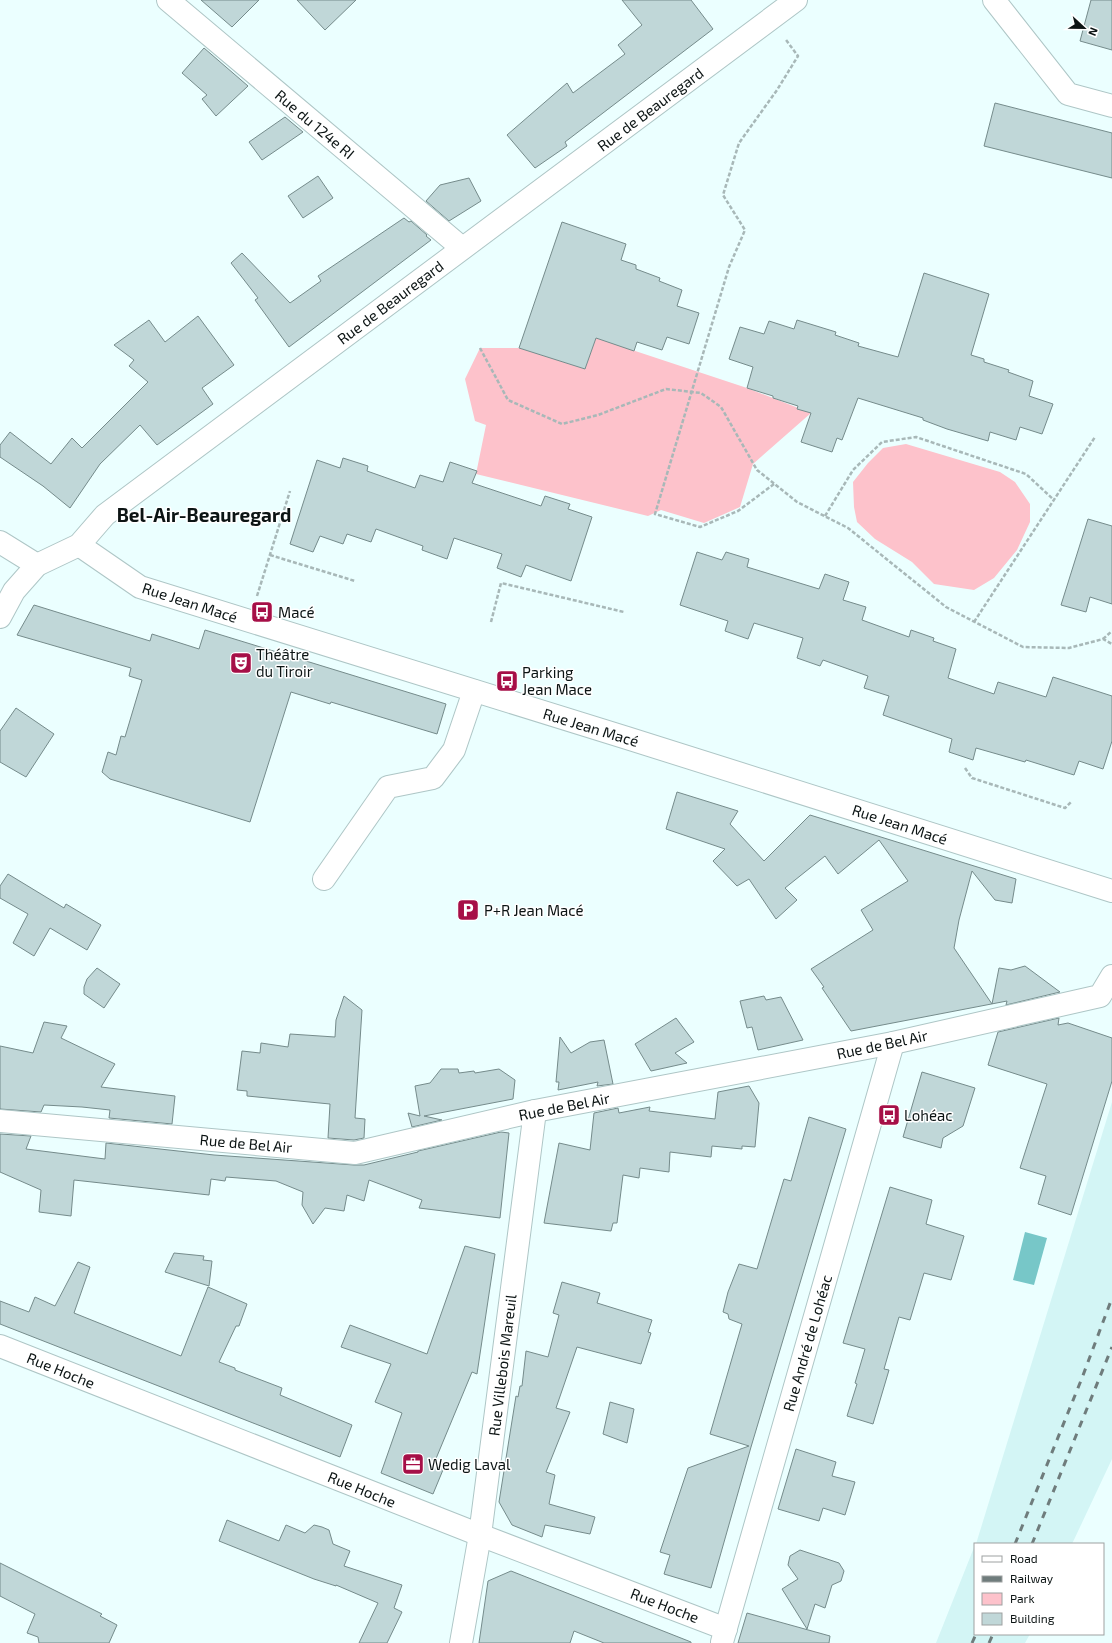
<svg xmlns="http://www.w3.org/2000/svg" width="1112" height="1643" viewBox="0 0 1112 1643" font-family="'Exo 2',sans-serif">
<rect width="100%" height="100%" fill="#ebffff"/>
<g fill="#d3f5f5">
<polygon points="1112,1102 1112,1459 1072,1544 976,1544"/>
<polygon points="975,1545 975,1634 1030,1634 1025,1643 936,1643"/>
</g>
<g fill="#fdc2cb">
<polygon points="596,338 747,388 811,413 753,464 740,507 704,523 661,510 648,516 476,474 486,425 475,421 465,379 480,348 519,348 585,369"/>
<polygon points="906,444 1000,472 1015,482 1030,504 1030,522 1017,550 994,578 974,590 934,584 912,562 875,539 857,522 854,507 853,482 868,463 883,448"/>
</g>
<polygon fill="#77c7c8" points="1025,1232 1047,1238 1034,1285 1013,1280"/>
<g fill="#c0d7d8" stroke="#758b8b">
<polygon points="201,0 259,0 232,27"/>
<polygon points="297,0 356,0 325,30"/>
<polygon points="622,0 691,0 713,29 565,142 567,146 535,168 507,135 567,83 573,93 625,54 618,45 642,25"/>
<polygon points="1091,0 1112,0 1112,50 1080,41"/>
<polygon points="204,48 248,86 216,116 202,99 207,95 182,73"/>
<polygon points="995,103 1112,133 1112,178 984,146"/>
<polygon points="285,117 303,132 262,160 249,142"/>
<polygon points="318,176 333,198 303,218 288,196"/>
<polygon points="469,178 481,201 449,221 426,201 440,185"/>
<polygon points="404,218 409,222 411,221 427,235 426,236 431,240 289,347 255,300 258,298 231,263 242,253 290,303 321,281 318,276"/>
<polygon points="562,222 626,244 621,260 636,265 636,269 660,278 659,281 682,290 677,306 699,313 689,344 667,337 662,350 637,342 634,351 596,338 585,369 519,348"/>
<polygon points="924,273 989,294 971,355 984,359 984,362 1009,370 1008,372 1033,381 1029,396 1053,404 1042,434 1020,427 1016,440 990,432 988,441 947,429 923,420 923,418 858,398 842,440 837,438 832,452 801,442 811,413 797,409 798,406 773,398 773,396 747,388 753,367 729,359 740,327 764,334 769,321 794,329 797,320 836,332 835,335 859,343 858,346 898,357"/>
<polygon points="198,316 234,365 202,388 213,404 157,445 140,425 100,464 70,508 43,486 0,457 0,445 10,432 51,464 72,438 82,448 148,382 129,366 134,360 114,345 149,320 165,342"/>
<polygon points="343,458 368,466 367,471 415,488 420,475 443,482 450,462 477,471 472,483 541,506 545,496 570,504 568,509 592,517 571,581 526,565 521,577 497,568 502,554 454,538 447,559 422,550 423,546 376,529 371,542 347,534 343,544 320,536 313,552 290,544 317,460 340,468"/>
<polygon points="1088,519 1112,526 1112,604 1090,597 1086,612 1061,605"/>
<polygon points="697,552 722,560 726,552 749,559 747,567 819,589 825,574 849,582 843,600 866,607 862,620 909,637 911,630 934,638 933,641 956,649 948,678 994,694 998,682 1046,697 1053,677 1112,696 1112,741 1103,769 1079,761 1074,775 1026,760 1025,762 976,748 973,760 949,752 952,739 883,715 889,696 864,688 868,676 823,660 820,666 797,658 803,638 754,623 748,639 725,631 728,621 680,605"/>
<polygon points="34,605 150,641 152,634 199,649 205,630 446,704 437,734 331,702 330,704 291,692 250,822 110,779 102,772 108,752 116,755 121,736 125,737 142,680 129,676 131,668 17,635"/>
<polygon points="16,708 54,734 26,777 0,762 0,731"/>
<polygon points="677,792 738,811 730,824 764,861 810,815 1016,879 1012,903 995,900 972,871 959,920 954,948 992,1004 999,968 1011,970 1025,966 1060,992 1006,1005 1007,1001 851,1031 822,988 824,987 811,969 873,930 861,910 908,881 879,840 838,874 825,856 785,888 797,900 776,919 749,879 737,886 713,861 725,849 666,829"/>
<polygon points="8,874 64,908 66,904 101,925 87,950 50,928 34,956 13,943 28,914 0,898 0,886"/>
<polygon points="97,968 120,984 104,1008 84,994 84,987 87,979"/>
<polygon points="344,996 362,1010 355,1118 365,1119 364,1138 354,1140 328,1138 330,1104 247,1096 247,1091 237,1090 242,1051 260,1053 261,1043 288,1047 290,1034 335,1037 336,1020"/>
<polygon points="764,996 766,1000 781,997 803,1040 758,1050 752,1027 747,1028 740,1001"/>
<polygon points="676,1018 694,1042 675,1053 687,1063 651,1071 635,1044"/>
<polygon points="1059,1018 1058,1025 1068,1023 1112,1038 1112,1081 1071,1215 1038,1204 1046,1176 1020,1168 1047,1084 988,1065 998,1032"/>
<polygon points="44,1022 67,1026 61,1038 115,1064 101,1087 175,1096 172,1124 109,1118 110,1110 82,1107 44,1105 41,1112 0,1109 0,1046 33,1053"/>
<polygon points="560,1037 571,1053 590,1042 604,1040 613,1084 597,1086 598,1082 558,1090 559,1082 556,1082"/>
<polygon points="441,1069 458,1069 459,1073 474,1071 475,1073 499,1069 515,1080 513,1099 424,1116 442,1120 412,1127 408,1113 420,1116 415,1086 430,1083"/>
<polygon points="922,1072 975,1088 963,1126 943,1138 941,1148 903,1137"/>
<polygon points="749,1086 759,1103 755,1147 742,1146 742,1149 712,1146 711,1157 670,1152 669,1172 640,1168 639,1178 623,1175 617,1223 613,1223 611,1231 544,1223 559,1143 590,1150 594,1113 618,1108 619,1113 650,1107 649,1111 715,1119 718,1092"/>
<polygon points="809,1117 846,1129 751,1447 711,1588 664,1574 670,1555 660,1552 688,1468 749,1446 710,1434 742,1324 729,1319 728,1314 723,1312 728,1292 739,1264 757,1269 784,1179 791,1181"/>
<polygon points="501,1132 509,1133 500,1218 419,1208 422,1200 369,1180 364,1201 347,1195 344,1211 325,1208 313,1224 302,1205 303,1192 276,1181 226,1177 225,1181 211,1179 209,1195 74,1180 71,1216 39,1212 41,1190 0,1172 0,1134 31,1136 26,1149 105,1159 106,1143 214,1155 354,1165 364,1165 418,1152 418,1151"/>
<polygon points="890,1187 932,1200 926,1224 964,1236 951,1280 924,1273 910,1320 899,1317 884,1369 889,1370 873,1424 847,1416 857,1384 855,1383 865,1349 843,1343"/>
<polygon points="465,1246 495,1254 477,1374 472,1372 435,1461 445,1465 433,1494 381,1473 402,1413 375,1402 391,1364 341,1347 350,1325 427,1354"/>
<polygon points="174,1253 204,1256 203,1260 212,1261 209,1286 165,1272"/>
<polygon points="78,1262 90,1267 74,1313 181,1356 208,1287 247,1304 239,1326 236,1326 219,1362 235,1368 235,1370 282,1388 280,1395 352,1425 340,1457 0,1324 0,1301 29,1312 35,1297 55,1306"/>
<polygon points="562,1282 600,1293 597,1303 652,1320 648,1332 651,1333 641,1364 577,1347 556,1408 570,1412 546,1472 555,1475 549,1504 595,1517 590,1534 545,1525 542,1537 512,1525 499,1502 516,1396 518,1397 520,1386 522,1386 526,1351 548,1357 559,1315 553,1313"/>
<polygon points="610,1402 634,1409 627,1443 603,1434"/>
<polygon points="796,1449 836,1462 832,1476 855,1482 845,1515 823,1508 819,1521 778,1509"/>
<polygon points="227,1520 279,1541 286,1525 305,1533 314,1525 322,1527 329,1530 333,1544 350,1551 344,1566 402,1585 394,1608 402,1612 387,1643 359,1643 378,1603 336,1585 336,1586 314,1579 219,1541"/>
<polygon points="800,1550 839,1563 844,1571 841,1581 832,1585 825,1608 815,1604 807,1629 782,1589 798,1579 788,1565 790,1556"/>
<polygon points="0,1563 102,1614 100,1616 117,1625 109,1643 39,1643 38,1637 27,1633 35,1614 0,1596"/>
<polygon points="511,1571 691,1642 691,1643 604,1643 574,1631 570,1643 479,1643 488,1581"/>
<polygon points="747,1613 830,1636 829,1643 738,1643"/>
</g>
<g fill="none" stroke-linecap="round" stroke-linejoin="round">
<g stroke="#aec6c6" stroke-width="24">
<g id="minor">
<polyline points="168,0 462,248"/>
<polyline points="994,0 1068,94 1112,106"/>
<polyline points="0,542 37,565"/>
<polyline points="79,545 140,587 627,738 1112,891"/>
<polyline points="0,617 14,591 37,565 79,545 105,515 796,0"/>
<polyline points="324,879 388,787 433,778 454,750 474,691"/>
<polyline points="0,1121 355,1153 535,1111 893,1043 1100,996 1112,976"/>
<polyline points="0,1346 480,1535 726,1629"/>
<polyline points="722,1642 893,1043"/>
<polyline points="461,1643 480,1535 535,1111"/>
</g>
</g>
<g stroke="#a8b8b8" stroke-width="2.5" stroke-dasharray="4 2" stroke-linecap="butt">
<polyline points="480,348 508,400 562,424 598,415 666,389 701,393 721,407 757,470 797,502 848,528 946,607 1023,647 1069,648 1103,639 1112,644"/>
<polyline points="774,484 738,511 700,527 655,514 729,267 745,230 723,195 739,143 777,90 798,56 786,40"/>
<polyline points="825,516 853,470 882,442 916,437 1026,474 1054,500"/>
<polyline points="270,555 355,581"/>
<polyline points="257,596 290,491"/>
<polyline points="491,622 501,583 624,612"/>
<polyline points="974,622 1095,437"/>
<polyline points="1103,639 1112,631"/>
<polyline points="965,768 972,778 1065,808 1071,802"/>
</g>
<use href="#minor" stroke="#fff" stroke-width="22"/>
<g stroke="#6f7c7c" stroke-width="3" stroke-dasharray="7 7" stroke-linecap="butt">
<polyline points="1015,1544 1082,1378 1112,1298"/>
<polyline points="1032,1544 1112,1347"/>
<polyline points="972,1643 976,1634"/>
<polyline points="989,1643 993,1634"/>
</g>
</g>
<defs>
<g id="bus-square" transform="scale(1.15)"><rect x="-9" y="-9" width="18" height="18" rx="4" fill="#a60f47" stroke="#fff"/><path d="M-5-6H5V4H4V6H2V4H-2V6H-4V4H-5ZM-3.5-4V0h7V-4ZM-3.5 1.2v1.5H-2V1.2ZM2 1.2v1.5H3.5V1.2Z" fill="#fff"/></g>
<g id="theatre-square" transform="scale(1.15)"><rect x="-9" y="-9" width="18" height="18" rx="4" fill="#a60f47" stroke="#fff"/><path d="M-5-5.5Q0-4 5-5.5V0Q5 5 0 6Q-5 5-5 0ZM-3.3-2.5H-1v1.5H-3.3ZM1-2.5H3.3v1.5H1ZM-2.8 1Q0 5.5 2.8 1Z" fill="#fff"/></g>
<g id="parking-square" transform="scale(1.15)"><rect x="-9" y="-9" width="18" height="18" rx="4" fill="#a60f47" stroke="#fff"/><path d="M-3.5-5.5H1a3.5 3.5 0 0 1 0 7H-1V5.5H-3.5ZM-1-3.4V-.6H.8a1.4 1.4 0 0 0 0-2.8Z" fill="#fff"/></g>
<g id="office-square" transform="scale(1.15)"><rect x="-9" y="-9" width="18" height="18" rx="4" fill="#a60f47" stroke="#fff"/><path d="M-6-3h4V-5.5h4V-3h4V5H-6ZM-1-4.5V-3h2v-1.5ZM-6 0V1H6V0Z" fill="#fff"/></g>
</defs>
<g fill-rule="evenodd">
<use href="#bus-square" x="262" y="612"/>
<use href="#theatre-square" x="241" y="663"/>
<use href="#bus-square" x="507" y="681"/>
<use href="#parking-square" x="468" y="910"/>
<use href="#bus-square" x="889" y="1115"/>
<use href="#office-square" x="413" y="1464"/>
</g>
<g text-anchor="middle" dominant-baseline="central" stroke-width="3" stroke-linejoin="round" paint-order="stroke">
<g font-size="15" fill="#0c1414" stroke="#fff">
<text transform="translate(650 109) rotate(-37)">Rue de Beauregard</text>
<text transform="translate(315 124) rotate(40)">Rue du 124e RI</text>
<text transform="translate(390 302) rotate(-37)">Rue de Beauregard</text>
<text transform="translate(190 602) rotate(18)">Rue Jean Macé</text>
<text transform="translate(591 727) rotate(17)">Rue Jean Macé</text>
<text transform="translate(900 824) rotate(18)">Rue Jean Macé</text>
<text transform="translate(882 1044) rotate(-12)">Rue de Bel Air</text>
<text transform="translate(564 1106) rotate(-11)">Rue de Bel Air</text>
<text transform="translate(246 1143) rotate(5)">Rue de Bel Air</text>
<text transform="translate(807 1343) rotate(-74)">Rue André de Lohéac</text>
<text transform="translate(502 1365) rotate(-83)">Rue Villebois Mareuil</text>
<text transform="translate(61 1370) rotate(22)">Rue Hoche</text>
<text transform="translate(362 1489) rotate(22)">Rue Hoche</text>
<text transform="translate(665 1605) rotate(21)">Rue Hoche</text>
</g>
<g font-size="15" fill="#0c1414" stroke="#fff" text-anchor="start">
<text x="278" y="612">Macé</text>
<text x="256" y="654">Théâtre<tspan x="256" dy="17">du Tiroir</tspan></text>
<text x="522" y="672">Parking<tspan x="522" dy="17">Jean Mace</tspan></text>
<text x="484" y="910">P+R Jean Macé</text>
<text x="904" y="1115">Lohéac</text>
<text x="428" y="1464">Wedig Laval</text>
</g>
<g font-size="19" font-weight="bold" fill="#0c1414" stroke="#fff">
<text x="204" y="514">Bel-Air-Beauregard</text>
</g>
</g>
<rect x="974" y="1543" width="130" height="92" fill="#ffffff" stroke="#9ea1a1"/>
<rect x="982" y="1556" width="20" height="6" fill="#ffffff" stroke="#9ea1a1"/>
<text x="1010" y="1563" font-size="12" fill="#0c1414">Road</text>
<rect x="982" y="1576" width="20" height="6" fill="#6f7c7c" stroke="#9ea1a1"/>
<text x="1010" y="1583" font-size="12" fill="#0c1414">Railway</text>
<rect x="982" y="1593" width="20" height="12" fill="#fdc2cb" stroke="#9ea1a1"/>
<text x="1010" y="1603" font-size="12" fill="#0c1414">Park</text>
<rect x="982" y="1613" width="20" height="12" fill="#c0d7d8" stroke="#9ea1a1"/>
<text x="1010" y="1623" font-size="12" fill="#0c1414">Building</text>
<g transform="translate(1084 28) rotate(112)" stroke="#ffffff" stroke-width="3" paint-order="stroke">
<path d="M0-3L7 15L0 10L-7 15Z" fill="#0c1414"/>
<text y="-6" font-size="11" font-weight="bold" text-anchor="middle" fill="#0c1414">N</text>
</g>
</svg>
